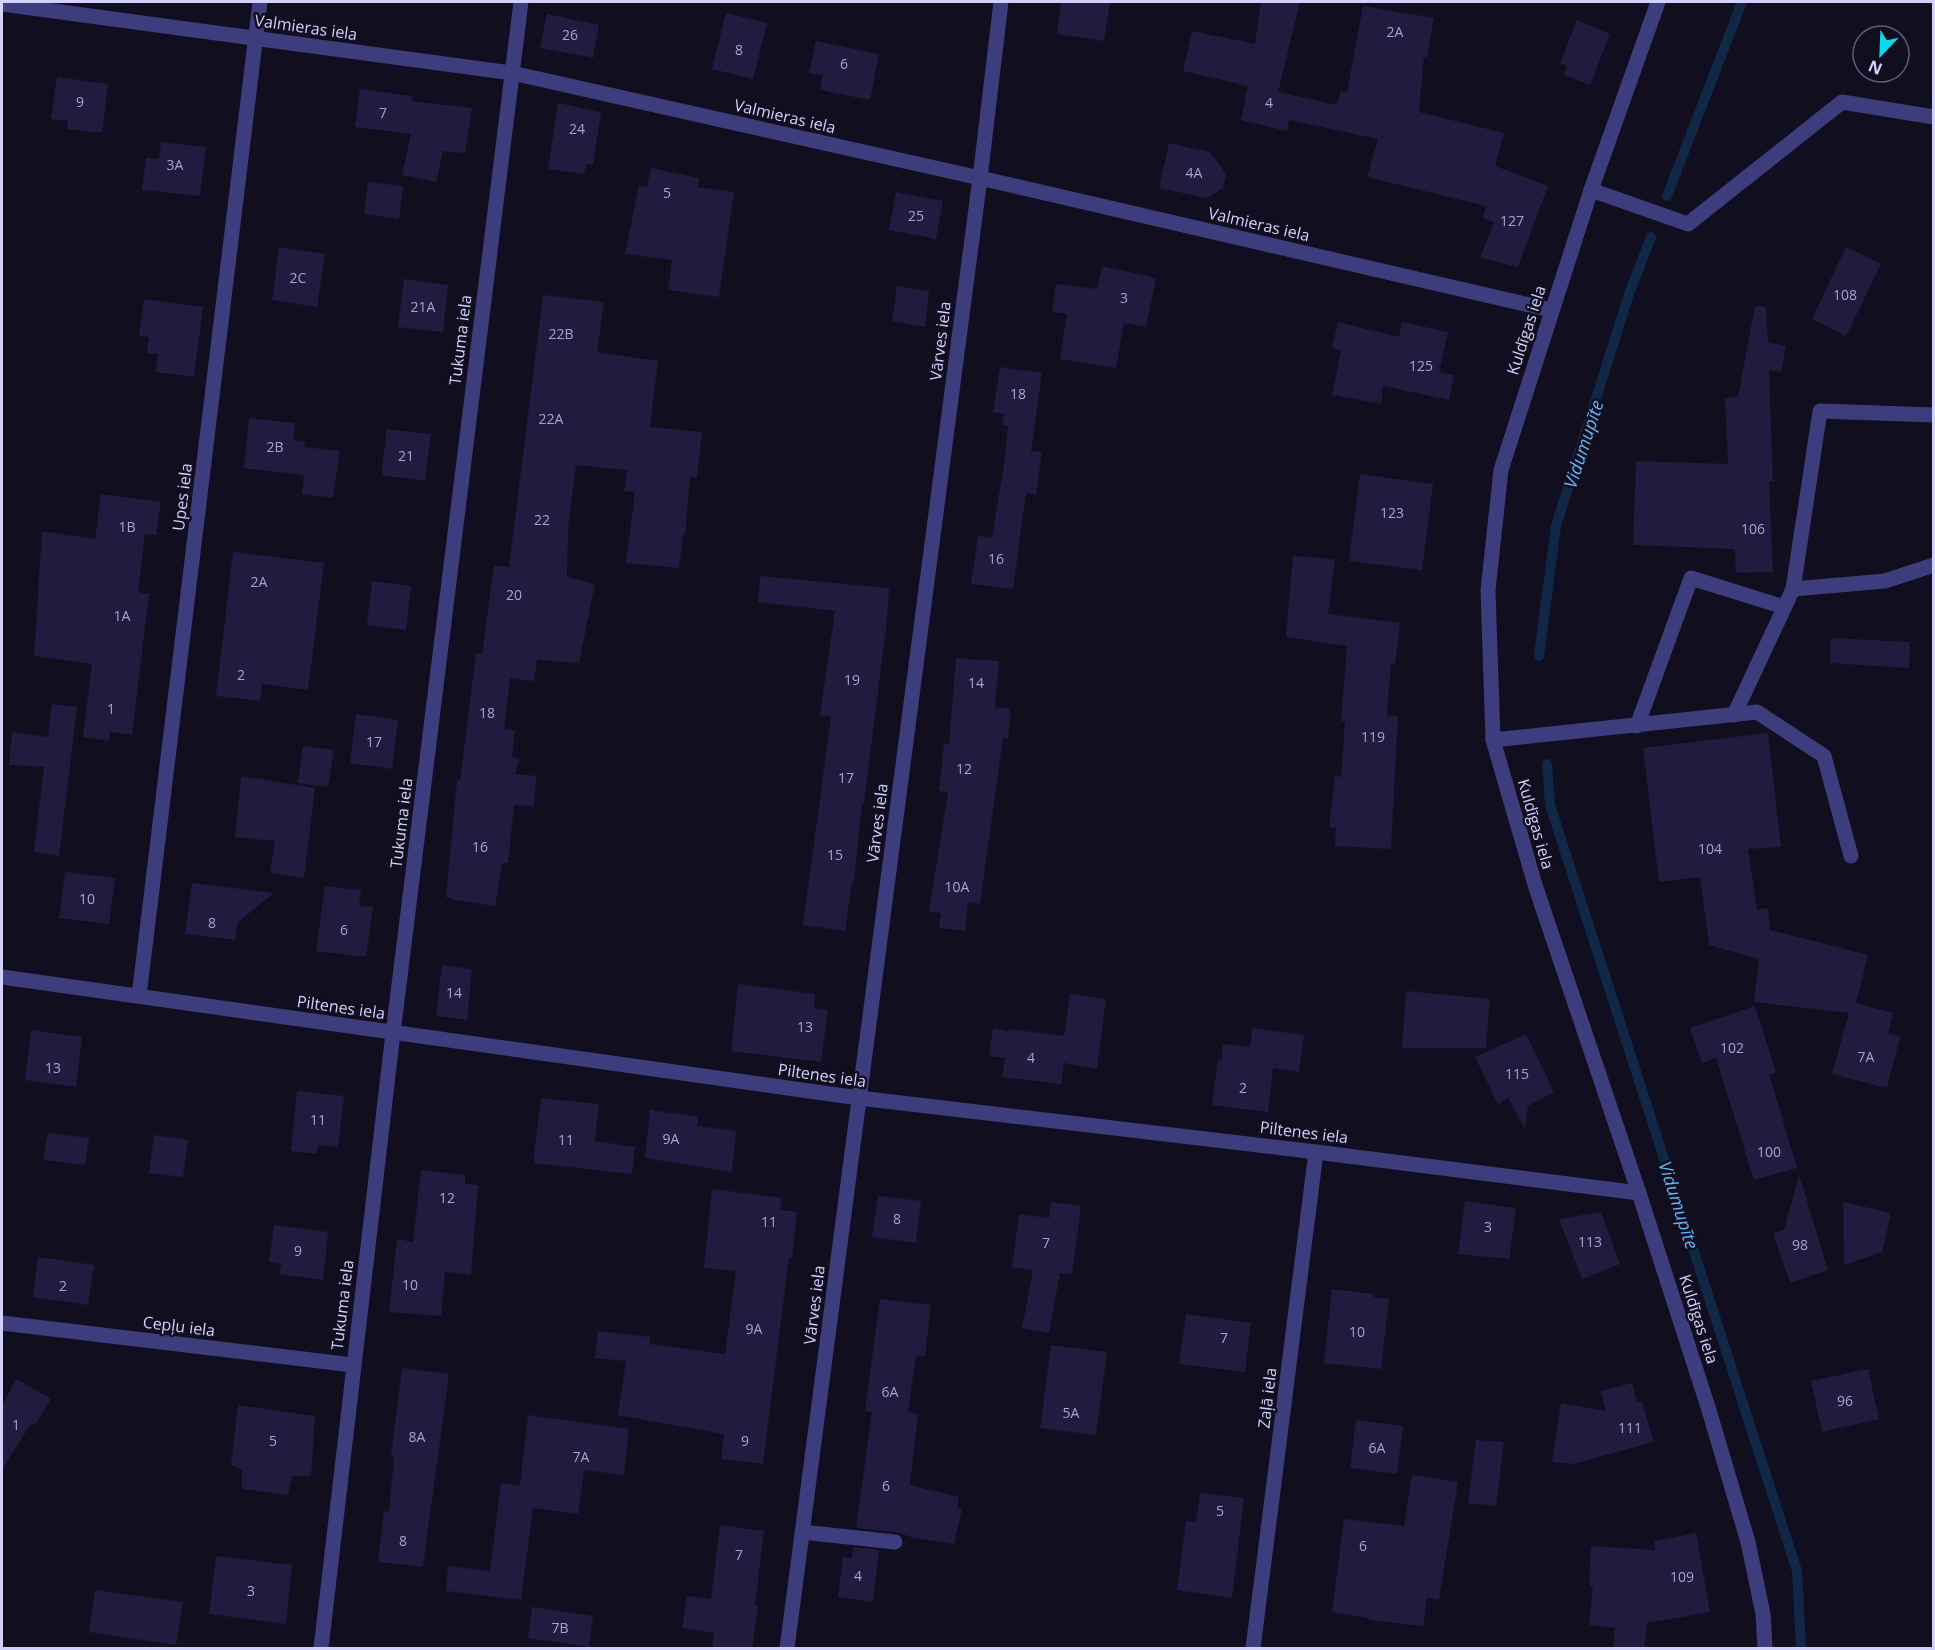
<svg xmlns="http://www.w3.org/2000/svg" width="1935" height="1650" viewBox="0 0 1935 1650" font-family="'Open Sans',sans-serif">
<rect width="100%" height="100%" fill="#110e20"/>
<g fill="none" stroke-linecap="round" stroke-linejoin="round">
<g stroke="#112746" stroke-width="10">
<polyline points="1667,196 1742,2"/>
<polyline points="1539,656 1556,526 1629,294 1651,237"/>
<polyline points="1547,764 1550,805 1797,1571 1801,1648"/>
</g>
</g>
<g fill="#221b3f">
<polygon points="1061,2 1110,2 1104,41 1057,34"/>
<polygon points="1261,2 1300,2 1278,92 1337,105 1341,91 1347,92 1363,6 1434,18 1427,57 1424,57 1419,112 1504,133 1495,166 1548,186 1518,267 1480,258 1494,222 1483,218 1486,206 1367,177 1378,139 1289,120 1287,131 1241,120 1248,86 1183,71 1192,31 1255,44"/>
<polygon points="726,13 767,23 753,79 712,69"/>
<polygon points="547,14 599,25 593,58 540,48"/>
<polygon points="1577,20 1610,34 1590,85 1564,75 1567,66 1560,63"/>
<polygon points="816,41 879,54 870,100 820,90 823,75 809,73"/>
<polygon points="57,77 108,84 102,133 67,129 68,121 51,119"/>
<polygon points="360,89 412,96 411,101 472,108 465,153 443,151 436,182 402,175 411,134 355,127"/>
<polygon points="558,103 601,112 593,165 586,164 584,174 548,169"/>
<polygon points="161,142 206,147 200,196 142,190 146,158 159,159"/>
<polygon points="1169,143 1210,152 1226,174 1223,188 1207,198 1159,188"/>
<polygon points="651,168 699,178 697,187 734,192 719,297 668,290 672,260 625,254 639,185 647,187"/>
<polygon points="368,182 403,186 399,219 364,214"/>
<polygon points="896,192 943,201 936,239 889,230"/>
<polygon points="279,247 325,254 317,307 272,300"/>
<polygon points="1846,247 1881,264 1846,336 1812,319"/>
<polygon points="1102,266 1156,278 1146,327 1124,323 1116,368 1060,359 1067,314 1052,312 1056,284 1097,289"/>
<polygon points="404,279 448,285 443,332 398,327"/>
<polygon points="897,286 929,291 925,327 892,321"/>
<polygon points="543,295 604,302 597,352 658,361 650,427 702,432 697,478 690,477 685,535 683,535 679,568 626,563 635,492 624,491 627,470 576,465 568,528 567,577 595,584 579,663 537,660 534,681 510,678 504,729 515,731 512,757 519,759 515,774 536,776 534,806 514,805 508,863 502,863 495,906 454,900 454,899 446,897 457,781 460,781 476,653 482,654 494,565 509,567"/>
<polygon points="144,299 203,307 194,377 156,372 158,354 147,353 149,337 139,336"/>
<polygon points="1755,306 1766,307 1768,342 1786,346 1781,372 1769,370 1773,481 1769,481 1773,572 1736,573 1735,549 1633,545 1636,461 1728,464 1725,398 1738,397"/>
<polygon points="1338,322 1399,337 1402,322 1448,332 1439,372 1454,375 1449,400 1383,386 1381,404 1332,395 1341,350 1332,348"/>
<polygon points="1000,367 1042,373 1031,451 1042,452 1036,495 1026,493 1013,589 971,584 978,536 992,538 1004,465 1008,426 1002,425 1004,414 993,412"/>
<polygon points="249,418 295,423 293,440 305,441 304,447 340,451 333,498 302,494 304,475 244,468"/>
<polygon points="387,429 431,434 425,481 381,475"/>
<polygon points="1360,474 1433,484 1422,570 1349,561"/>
<polygon points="101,494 161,502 156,535 145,534 138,592 149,594 132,735 110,732 109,741 83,737 92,664 34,656 42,531 95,539"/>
<polygon points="233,552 324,563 308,690 262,684 260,701 216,696"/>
<polygon points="1293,556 1335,559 1328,614 1400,623 1395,664 1391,663 1387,715 1398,716 1391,849 1335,846 1336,828 1329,827 1335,776 1341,777 1345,721 1341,721 1347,646 1286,637"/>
<polygon points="760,576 889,588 887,620 870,755 864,804 862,803 854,882 852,882 845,931 803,925 831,716 820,715 835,611 758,602"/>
<polygon points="372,581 411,586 406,630 367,625"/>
<polygon points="1831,638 1910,642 1909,668 1830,663"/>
<polygon points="956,658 999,661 995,707 1011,709 1008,739 1003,738 980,904 968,902 965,931 939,928 941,913 929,912 948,792 939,791 944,744 949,744"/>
<polygon points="52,704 77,707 59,856 34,852 44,767 9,765 12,732 48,737"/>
<polygon points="356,714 398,720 392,769 350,763"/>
<polygon points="1768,733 1781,847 1748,849 1757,910 1768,908 1770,930 1868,955 1856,1003 1893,1013 1888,1034 1900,1037 1887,1088 1832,1074 1849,1013 1754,1002 1759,959 1709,945 1700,877 1659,882 1643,748"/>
<polygon points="303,746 334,750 328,787 298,783"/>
<polygon points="241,776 315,788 304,878 270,873 275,841 235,837"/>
<polygon points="65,872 115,878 109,924 59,918"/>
<polygon points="192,883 274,893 238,922 235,940 185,934"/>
<polygon points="325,886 361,890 359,906 373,907 366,957 316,951"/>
<polygon points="442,965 472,969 467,1020 436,1016"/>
<polygon points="738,984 815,994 814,1008 828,1010 821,1062 731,1051"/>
<polygon points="1406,991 1490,999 1486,1048 1402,1048"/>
<polygon points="1070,994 1106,999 1097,1069 1064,1063 1061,1084 1002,1077 1005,1058 989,1056 993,1028 1008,1031 1009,1029 1064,1036"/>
<polygon points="1755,1006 1776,1072 1769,1074 1797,1168 1754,1180 1716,1058 1702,1063 1690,1028"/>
<polygon points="1252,1028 1304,1035 1299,1072 1273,1068 1268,1112 1212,1105 1218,1059 1221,1060 1223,1044 1250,1047"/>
<polygon points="31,1030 82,1037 76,1087 25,1080"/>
<polygon points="1526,1034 1554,1092 1528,1106 1525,1129 1508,1098 1498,1104 1475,1057"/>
<polygon points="297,1091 344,1096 338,1147 318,1145 317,1154 291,1151"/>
<polygon points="541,1098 599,1104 595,1141 635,1147 632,1174 533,1163"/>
<polygon points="650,1110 699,1117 697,1126 736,1131 732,1172 645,1158"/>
<polygon points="48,1133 89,1138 85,1165 43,1160"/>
<polygon points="154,1135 188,1140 183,1177 149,1173"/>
<polygon points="421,1170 465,1175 465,1184 478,1185 471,1275 445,1272 441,1316 389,1312 397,1239 413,1242"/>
<polygon points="1799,1175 1828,1270 1790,1283 1773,1233 1784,1230"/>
<polygon points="712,1189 782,1198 780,1210 797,1212 792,1258 789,1257 763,1464 721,1459 724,1434 618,1415 626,1361 595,1358 598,1331 650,1337 650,1344 725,1354 736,1271 704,1268"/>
<polygon points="878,1196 921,1201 916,1243 872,1237"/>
<polygon points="1465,1201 1516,1208 1509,1259 1458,1254"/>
<polygon points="1051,1202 1081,1206 1072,1274 1060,1273 1049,1333 1022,1328 1033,1270 1012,1267 1019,1214 1049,1218"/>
<polygon points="1843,1202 1891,1213 1882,1252 1844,1265"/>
<polygon points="1601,1212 1620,1264 1582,1279 1559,1219"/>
<polygon points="274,1225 328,1232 323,1280 279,1274 281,1264 269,1262"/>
<polygon points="38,1257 94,1265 88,1305 33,1297"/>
<polygon points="1332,1289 1373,1294 1373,1297 1389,1299 1381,1369 1324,1363"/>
<polygon points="880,1299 931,1305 925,1356 916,1355 908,1412 918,1414 910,1485 959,1497 957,1508 962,1509 954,1544 914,1538 896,1532 856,1528 872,1412 865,1411"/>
<polygon points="1186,1314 1251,1323 1245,1372 1179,1364"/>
<polygon points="1051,1345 1107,1352 1096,1435 1040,1428"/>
<polygon points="402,1368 449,1374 423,1567 378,1562 384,1511 389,1512 394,1457 391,1456"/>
<polygon points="1868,1369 1879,1419 1822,1432 1811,1381"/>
<polygon points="16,1379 51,1399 35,1425 31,1424 2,1469 2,1406"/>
<polygon points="1632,1383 1637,1403 1642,1402 1654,1442 1573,1464 1552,1462 1561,1403 1606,1411 1601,1391"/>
<polygon points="238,1405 315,1416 311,1476 292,1476 288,1495 242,1489 242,1470 231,1465"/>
<polygon points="528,1415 629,1429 624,1475 584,1470 578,1514 533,1508 521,1600 446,1591 448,1566 490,1571 501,1483 520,1486"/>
<polygon points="1356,1420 1403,1426 1397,1474 1350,1468"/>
<polygon points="1476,1440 1504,1442 1496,1506 1468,1503"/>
<polygon points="1412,1475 1458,1482 1439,1600 1427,1598 1423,1626 1368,1620 1369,1618 1332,1612 1344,1519 1404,1526"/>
<polygon points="1200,1493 1244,1498 1232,1598 1177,1590 1186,1521 1196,1522"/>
<polygon points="720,1525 764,1531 755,1605 758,1606 752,1648 712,1648 714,1633 682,1628 687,1596 711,1599"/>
<polygon points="1696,1533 1710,1612 1647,1623 1644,1648 1613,1648 1615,1628 1589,1625 1593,1587 1589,1587 1591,1546 1655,1550 1654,1541"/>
<polygon points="853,1547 879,1550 873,1602 838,1597 843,1557 852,1558"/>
<polygon points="216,1556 292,1565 286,1624 209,1614"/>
<polygon points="95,1590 183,1602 176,1645 89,1632"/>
<polygon points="532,1607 593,1616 589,1647 528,1638"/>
</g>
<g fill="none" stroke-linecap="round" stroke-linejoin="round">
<g stroke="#3d3c7c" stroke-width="15">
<polyline points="1658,2 1591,190 1501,470 1488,590 1493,740 1536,888 1639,1193 1708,1407 1748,1542 1763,1614 1765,1648"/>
<polyline points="2,4 512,73 980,178 1551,310"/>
<polyline points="1591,190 1688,224 1842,102 1934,117"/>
<polyline points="1793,589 1885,581 1934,565"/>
<polyline points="1734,715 1793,589 1820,411 1934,415"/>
<polyline points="1637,726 1691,578 1784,607"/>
<polyline points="1493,740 1757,712 1824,756 1851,856"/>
<polyline points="2,977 859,1098 1316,1152 1639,1193"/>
<polyline points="139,996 260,2"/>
<polyline points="2,1323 353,1365"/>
<polyline points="802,1532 895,1542"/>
<polyline points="321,1648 393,1033 521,2"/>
<polyline points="787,1648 980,178 1001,2"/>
<polyline points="1253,1648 1316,1152"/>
</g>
</g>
<g text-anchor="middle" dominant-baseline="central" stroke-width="5" stroke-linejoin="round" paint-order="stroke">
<g font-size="14" fill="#a8a3cd">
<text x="1395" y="31">2A</text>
<text x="570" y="34">26</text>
<text x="739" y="49">8</text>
<text x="844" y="63">6</text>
<text x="80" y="101">9</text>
<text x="1269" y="102">4</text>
<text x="383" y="112">7</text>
<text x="577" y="128">24</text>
<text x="175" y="164">3A</text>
<text x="1194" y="172">4A</text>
<text x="667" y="192">5</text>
<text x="916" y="215">25</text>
<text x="1512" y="220">127</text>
<text x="298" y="277">2C</text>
<text x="1845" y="294">108</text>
<text x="1124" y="297">3</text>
<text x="423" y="306">21A</text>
<text x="561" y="333">22B</text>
<text x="1421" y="365">125</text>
<text x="1018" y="393">18</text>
<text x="551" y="418">22A</text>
<text x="275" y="446">2B</text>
<text x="406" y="455">21</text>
<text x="1392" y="512">123</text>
<text x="542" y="519">22</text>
<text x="127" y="526">1B</text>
<text x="1753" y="528">106</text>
<text x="996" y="558">16</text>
<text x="259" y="581">2A</text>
<text x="514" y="594">20</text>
<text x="122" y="615">1A</text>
<text x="241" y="674">2</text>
<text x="852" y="679">19</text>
<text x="976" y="682">14</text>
<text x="111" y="708">1</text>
<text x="487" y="712">18</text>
<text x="1373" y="736">119</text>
<text x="374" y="741">17</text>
<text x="964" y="768">12</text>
<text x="846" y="777">17</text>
<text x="480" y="846">16</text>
<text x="1710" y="848">104</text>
<text x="835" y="854">15</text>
<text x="957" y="886">10A</text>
<text x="87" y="898">10</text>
<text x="212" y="922">8</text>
<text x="344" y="929">6</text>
<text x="454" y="992">14</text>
<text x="805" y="1026">13</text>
<text x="1732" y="1047">102</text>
<text x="1866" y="1056">7A</text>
<text x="1031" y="1057">4</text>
<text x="53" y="1067">13</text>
<text x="1517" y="1073">115</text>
<text x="1243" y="1087">2</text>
<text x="318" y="1119">11</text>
<text x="671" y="1138">9A</text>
<text x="566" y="1139">11</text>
<text x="1769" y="1151">100</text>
<text x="447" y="1197">12</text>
<text x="897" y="1218">8</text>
<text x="769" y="1221">11</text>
<text x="1488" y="1226">3</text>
<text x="1590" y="1241">113</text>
<text x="1046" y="1242">7</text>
<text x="1800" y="1244">98</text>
<text x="298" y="1250">9</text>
<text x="410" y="1284">10</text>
<text x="63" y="1285">2</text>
<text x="754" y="1328">9A</text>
<text x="1357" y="1331">10</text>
<text x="1224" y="1337">7</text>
<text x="890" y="1391">6A</text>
<text x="1845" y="1400">96</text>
<text x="1071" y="1412">5A</text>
<text x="16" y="1424">1</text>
<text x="1630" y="1427">111</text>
<text x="417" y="1436">8A</text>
<text x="273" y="1440">5</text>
<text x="745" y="1440">9</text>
<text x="1377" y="1447">6A</text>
<text x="581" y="1456">7A</text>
<text x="886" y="1485">6</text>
<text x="1220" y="1510">5</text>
<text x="403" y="1540">8</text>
<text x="1363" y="1545">6</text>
<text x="739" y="1554">7</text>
<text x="858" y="1575">4</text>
<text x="1682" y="1576">109</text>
<text x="251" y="1590">3</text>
<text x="560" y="1627">7B</text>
</g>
<g font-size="16" fill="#d4d0fc" stroke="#110e20">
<text transform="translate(306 27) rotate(8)">Valmieras iela</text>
<text transform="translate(785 116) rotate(13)">Valmieras iela</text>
<text transform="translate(1259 224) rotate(13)">Valmieras iela</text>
<text transform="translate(1526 330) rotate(-72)">Kuldīgas iela</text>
<text transform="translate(460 340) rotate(-83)">Tukuma iela</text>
<text transform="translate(940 341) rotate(-83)">Vārves iela</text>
<text transform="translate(182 497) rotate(-83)">Upes iela</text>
<text transform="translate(401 823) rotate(-83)">Tukuma iela</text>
<text transform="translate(877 823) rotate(-83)">Vārves iela</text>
<text transform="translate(1536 824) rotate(74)">Kuldīgas iela</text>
<text transform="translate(341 1007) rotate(8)">Piltenes iela</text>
<text transform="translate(822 1075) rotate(8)">Piltenes iela</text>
<text transform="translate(1304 1132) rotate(7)">Piltenes iela</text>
<text transform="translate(342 1305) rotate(-83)">Tukuma iela</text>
<text transform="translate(814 1305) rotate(-83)">Vārves iela</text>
<text transform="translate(1699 1319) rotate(72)">Kuldīgas iela</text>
<text transform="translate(179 1326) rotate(7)">Cepļu iela</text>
<text transform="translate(1267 1398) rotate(-83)">Zaļā iela</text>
</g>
<g font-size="18" font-style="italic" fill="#64b6f5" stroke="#110e20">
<text transform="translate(1583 444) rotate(-72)">Vidumupīte</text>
<text transform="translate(1679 1205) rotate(72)">Vidumupīte</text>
</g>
</g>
<rect width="1935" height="1650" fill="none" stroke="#d4d0fc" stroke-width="6"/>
<g transform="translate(1881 54) rotate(203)"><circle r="28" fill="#110e20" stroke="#5f5c78" stroke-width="1.5"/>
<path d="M0-4.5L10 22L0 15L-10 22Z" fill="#0ed9e9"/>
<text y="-9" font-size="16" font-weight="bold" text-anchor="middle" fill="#d4d0fc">N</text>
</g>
</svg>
